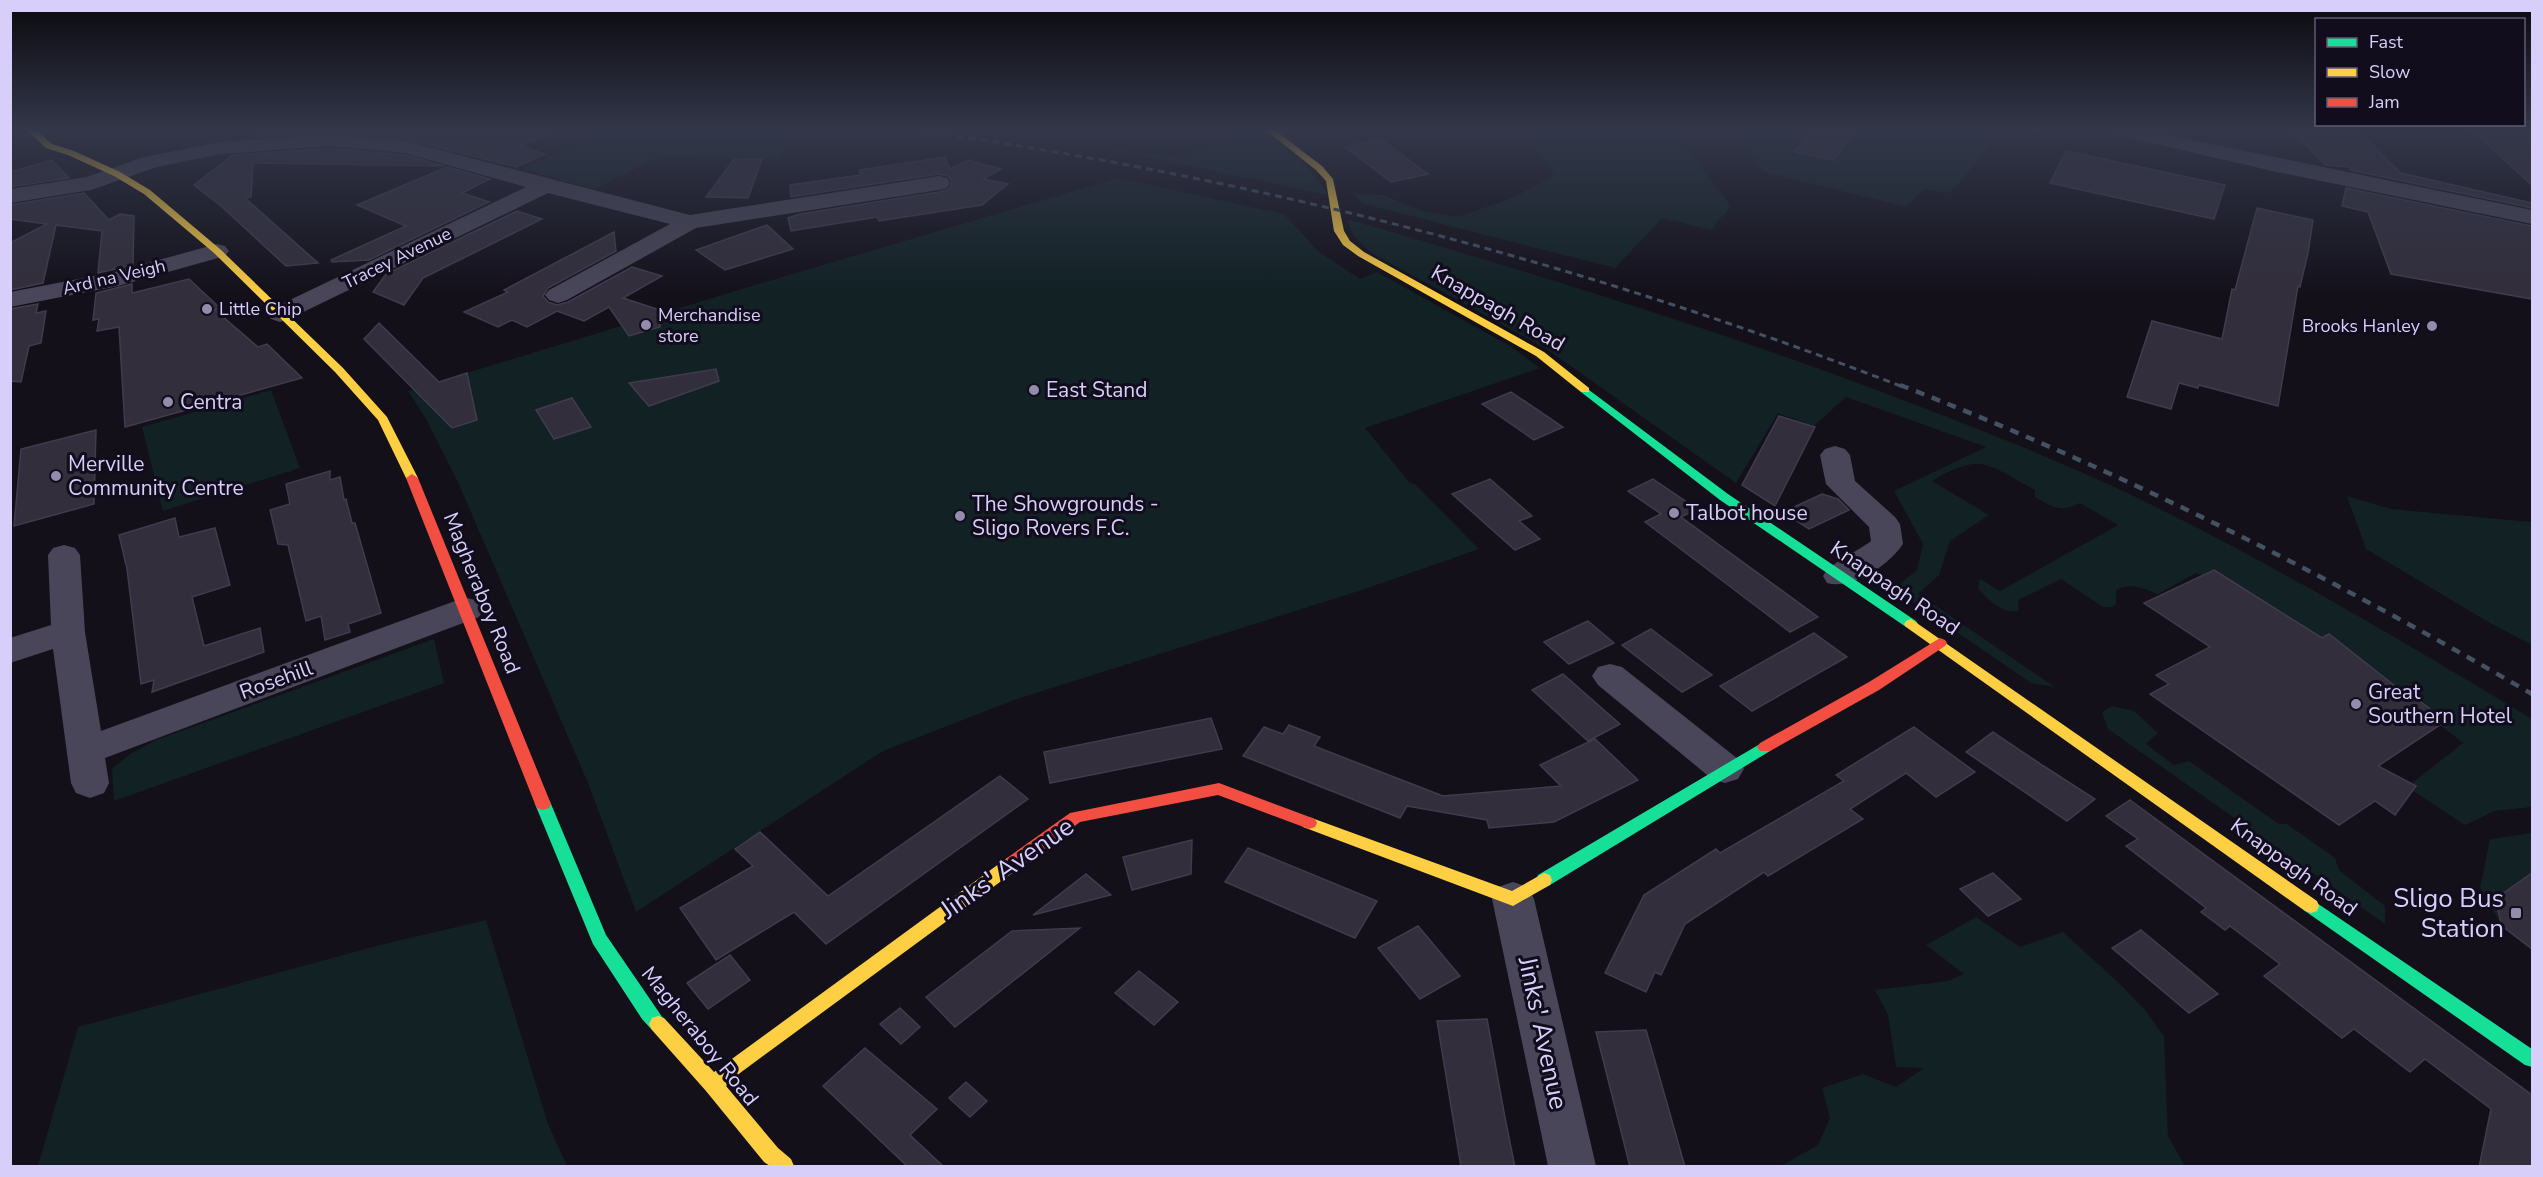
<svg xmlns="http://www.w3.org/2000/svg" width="2543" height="1177" viewBox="0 0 2543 1177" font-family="'Nunito Sans',sans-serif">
<rect width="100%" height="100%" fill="#13101a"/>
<g fill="#112124">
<polygon points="605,131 784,131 803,132 779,159 662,156 594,189 523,169"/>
<path d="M 992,131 L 1172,157 L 1247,132 L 1260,131 C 1284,150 1313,166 1327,195 L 1125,152 Z"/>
<polygon points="1514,131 1674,131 1731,206 1711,230 1662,218 1615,268 1364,204 1353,194 1383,195 1425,212 1458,217 1515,197 1554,175 1542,156"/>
<polygon points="1733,131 2001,131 1961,181 1949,193 1924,189 1906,207 1763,171"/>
<polygon points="1118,178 1284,214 1319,252 1360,279 1377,272 1510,346 1540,368 1365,428 1410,483 1415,484 1479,549 1362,590 1017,699 883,751 636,912 588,783 457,480 426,419 408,391 755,285"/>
<path d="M 1347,219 C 1540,275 1733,334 1921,407 C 1997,436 2074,467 2148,503 C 2280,568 2406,643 2532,719 L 2532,807 L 2495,811 L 2465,825 L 2407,787 L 2463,743 L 2332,640 L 2325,644 L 2233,586 L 2196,573 L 2158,594 C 2143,588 2131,582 2116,590 L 2116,603 L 2113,607 L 2103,607 L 2061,579 L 2018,600 L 2018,611 C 2001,613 1988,600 1978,588 L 1980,579 L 2000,591 L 2118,525 L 2080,503 C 2062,513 2051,507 2035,497 L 2035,490 C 1988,465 1982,451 1932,481 L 1989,515 L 1950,541 L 1939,575 L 1918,594 L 2055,687 L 2031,683 L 1894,589 L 1917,570 L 1923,544 L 1894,491 L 1986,447 L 1846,397 L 1814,426 L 1778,413 L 1736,483 L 1548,350 L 1370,252 L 1353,235 Z"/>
<polygon points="271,390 300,468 163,511 142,427"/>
<polygon points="2347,496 2391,509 2532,522 2532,645 2490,623 2366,549"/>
<polygon points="434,639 444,683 114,801 112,769 130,754 156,740"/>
<polygon points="2112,706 2134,711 2158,733 2146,744 2174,765 2189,761 2279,824 2287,824 2335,858 2339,870 2385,906 2385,924 2108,729 2102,712"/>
<polygon points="2532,833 2532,877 2525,879 2496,899 2502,926 2480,888 2490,839"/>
<polygon points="1976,917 2020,947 2063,932 2121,985 2145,1010 2164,1036 2168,1136 2185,1166 1781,1166 1818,1145 1830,1118 1822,1088 1863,1074 1896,1087 1924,1068 1896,1067 1888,1015 1875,990 1948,981 1964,974 1926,945"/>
<polygon points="486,920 548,1124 567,1166 38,1166 78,1027 380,945"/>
</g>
<g fill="#322e3c" stroke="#413b4d" stroke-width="1.5">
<polygon points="267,131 555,131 555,132 520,146 545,154 516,167 405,139 329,132 258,137"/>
<polygon points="1812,131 1855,131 1834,160 1795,152"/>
<polygon points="2292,131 2358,131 2401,173 2532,203 2532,208 2350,170 2351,167 2325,165"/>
<polygon points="2472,131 2532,131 2532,185"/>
<polygon points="1373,140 1382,140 1428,174 1391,182 1345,147"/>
<polygon points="329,148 405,155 444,166 253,163 251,197 245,198 318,263 286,266 221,206 194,185 233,155"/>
<polygon points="2066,151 2225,185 2214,219 2050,183"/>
<polygon points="945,157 950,169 968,160 1001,169 983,179 1008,184 982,205 879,221 877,217 791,231 788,218 800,214 939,192 949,189 952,182 948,176 939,174 791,197 790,185 861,175 859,170"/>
<polygon points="734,159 762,159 748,198 706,197"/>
<polygon points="52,160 69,178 10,187 10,172"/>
<polygon points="447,167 490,179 462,193 489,202 369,260 332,262 331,260 406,226 357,205"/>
<polygon points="2346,188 2532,226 2532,299 2391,274 2368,212 2342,206"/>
<polygon points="84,193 109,220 120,214 134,216 133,265 98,273 102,231 56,225 43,283 10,290 10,243 47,224 10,219 10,205"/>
<polygon points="2257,208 2313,220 2308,253 2300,287 2298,286 2278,406 2199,385 2198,388 2179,383 2171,409 2127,397 2152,321 2222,339 2232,289 2235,290"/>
<polygon points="517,211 542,219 423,278 404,305 373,292 386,274"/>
<polygon points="767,225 793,249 725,270 696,250"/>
<polygon points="614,232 616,251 548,288 543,296 548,302 557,305 568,302 632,267 662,276 623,298 660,310 660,327 629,336 609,307 584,321 557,311 527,327 512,320 498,327 464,312 508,292 504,290"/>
<polygon points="189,279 220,308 215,310 258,347 267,344 302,378 125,427 119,327 97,331 99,319 93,320 96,293 132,284 132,293"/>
<polygon points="38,304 36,313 46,311 41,343 29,346 21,382 10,381 10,309"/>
<polygon points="379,323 439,382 467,373 477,420 452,428 364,339"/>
<polygon points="716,369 719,381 649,406 629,383"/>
<polygon points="1511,392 1563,427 1534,440 1482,404"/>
<polygon points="572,398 591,427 554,439 536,410"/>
<polygon points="1779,416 1815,427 1775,506 1742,485"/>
<polygon points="96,430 94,504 14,526 21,449"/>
<polygon points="330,471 330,480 340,477 344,500 346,499 352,523 355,523 381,613 348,624 350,632 325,640 321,616 306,621 288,545 278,544 270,510 290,504 286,484"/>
<polygon points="1490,479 1532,516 1519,521 1540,539 1515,550 1452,494"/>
<polygon points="1653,479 1697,509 1681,517 1818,617 1790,632 1645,522 1661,514 1628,491"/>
<polygon points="1822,494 1838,499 1849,510 1809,529 1783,512"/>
<polygon points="175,518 179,537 215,528 230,585 192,597 204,646 260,628 264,652 152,692 154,680 141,684 127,569 119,535"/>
<polygon points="2214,570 2322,638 2329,634 2409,697 2413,696 2446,721 2378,766 2416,786 2395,815 2375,801 2339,825 2150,694 2169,684 2156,675 2210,647 2144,603"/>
<polygon points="1588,621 1614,643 1569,664 1544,642"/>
<polygon points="1651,629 1696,663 1712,675 1682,692 1622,645"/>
<polygon points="1814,633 1847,657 1752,711 1720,686"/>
<polygon points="1563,674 1605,711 1620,724 1588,741 1532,690"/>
<polygon points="1211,718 1222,749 1050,783 1044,752"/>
<polygon points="1289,725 1320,737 1314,746 1443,796 1561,786 1540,765 1595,739 1638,780 1554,822 1489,828 1487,820 1407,806 1400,818 1243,756 1264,727 1283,734"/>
<polygon points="1914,727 1975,772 1936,797 1906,773 1850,809 1863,819 1768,876 1764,872 1685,924 1661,975 1655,972 1646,992 1605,973 1644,895 1716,849 1720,853 1844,781 1836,775"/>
<polygon points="1993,732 2042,765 2095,799 2067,821 1966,752"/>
<polygon points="1000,776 1028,799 826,944 794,912 716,960 680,908 753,866 735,849 760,832 828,896"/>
<polygon points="2130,800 2532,1095 2532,1167 2479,1167 2491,1109 2425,1059 2410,1072 2354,1029 2342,1038 2264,976 2280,964 2230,926 2225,930 2201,912 2206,908 2126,846 2138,839 2106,816"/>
<polygon points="1192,840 1191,874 1132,890 1123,857"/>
<polygon points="1248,848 1377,901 1355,938 1225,882"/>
<polygon points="1993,873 2021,899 1988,916 1960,889"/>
<polygon points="2532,873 2532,949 2502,926 2495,899"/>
<polygon points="1086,874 1111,895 1033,915"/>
<polygon points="1418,926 1460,976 1420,999 1378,948"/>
<polygon points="1080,928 955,1027 926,997 1012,931"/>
<polygon points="2141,930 2218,994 2189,1013 2112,948"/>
<polygon points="730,955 750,980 708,1009 687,983"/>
<polygon points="1139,971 1178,1002 1154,1025 1115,993"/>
<polygon points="900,1008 920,1027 901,1044 880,1024"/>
<polygon points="1487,1019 1506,1123 1515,1167 1461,1167 1437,1021"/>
<polygon points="1646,1030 1655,1061 1685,1167 1630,1167 1596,1032"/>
<polygon points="865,1048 937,1109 910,1135 944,1167 908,1167 823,1086"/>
<polygon points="966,1082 987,1101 970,1117 949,1098"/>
</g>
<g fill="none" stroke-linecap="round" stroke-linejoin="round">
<g fill="#494659" fill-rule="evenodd">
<polygon points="2114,131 2149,131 2532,210 2532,224 2277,172 2117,135"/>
<polygon points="329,134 405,141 690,215 939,176 947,178 950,183 947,188 939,190 696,228 567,300 558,303 549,300 545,295 549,290 670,224 548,193 289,319 280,322 271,319 267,314 271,309 526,187 405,153 329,146 221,154 157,167 91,190 10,203 10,189 87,177 144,157 221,142"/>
<polygon points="217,244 225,246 229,251 225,256 118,286 10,307 10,292 115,272"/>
<path d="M 1835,446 L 1845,449 L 1850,455 L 1855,481 L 1895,517 L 1900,524 L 1903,544 C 1889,565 1853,590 1827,583 L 1823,576 C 1833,560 1856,553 1871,541 L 1869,527 L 1826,484 L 1820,455 L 1825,449 Z"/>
<polygon points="64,545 75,548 80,555 85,632 101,731 455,601 467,598 479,601 484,609 479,617 105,758 109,783 104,793 90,798 76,793 71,783 53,649 10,663 10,638 51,625 48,555 53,548"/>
<polygon points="1610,664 1622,667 1738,759 1744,769 1738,779 1725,783 1712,779 1598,685 1592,676 1598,667"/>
<polygon points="1513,882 1528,887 1534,899 1596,1166 1548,1166 1492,899 1498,887"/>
</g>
<g fill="#16e098" fill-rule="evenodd">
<polygon points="1585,387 1728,494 1916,621 1918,624 1916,627 1906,627 1720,500 1581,392 1581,388"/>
<polygon points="1765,741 1770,743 1773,747 1770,751 1550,885 1544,887 1538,885 1536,880 1538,875"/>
<polygon points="543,798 549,800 551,804 606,935 667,1024 664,1030 658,1032 652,1030 642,1019 593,944 535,804 537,800"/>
<polygon points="2311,899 2532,1049 2532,1067 2525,1065 2305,911 2303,906 2305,901"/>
</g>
<g fill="#ffcf43" fill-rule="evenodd">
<polygon points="28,131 37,131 52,144 74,151 120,172 150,190 220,249 343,368 387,417 418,478 416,481 408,481 406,478 378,420 335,372 214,253 144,194 114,176 68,155 46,148"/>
<polygon points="1267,131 1276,131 1322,166 1333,179 1344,231 1350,241 1364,252 1544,352 1589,388 1589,392 1581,392 1536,356 1358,256 1343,245 1334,231 1326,181 1316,170"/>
<polygon points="1911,619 2317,901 2319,906 2317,911 2311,913 2305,911 1906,627 1904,624 1906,621"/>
<polygon points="1309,817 1512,891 1544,873 1550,875 1552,880 1550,885 1513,906 1303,827 1301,823 1303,819"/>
<polygon points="1013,856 1019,858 1021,863 1019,868 740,1073 726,1086 778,1148 791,1159 794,1166 770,1166 764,1162 706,1091 652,1030 649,1024 652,1018 658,1016 664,1018 714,1072 1007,858"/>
</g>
<g fill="#f24e42" fill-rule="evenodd">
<polygon points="412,474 418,478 551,804 549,808 543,810 537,808 535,804 406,478"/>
<polygon points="1940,638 1945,640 1947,643 1945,646 1879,690 1770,751 1760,751 1757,747 1760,743 1869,682"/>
<polygon points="1219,783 1315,819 1317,823 1315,827 1309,829 1218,795 1080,822 1019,868 1013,870 1007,868 1005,863 1007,858 1070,813"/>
</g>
<path stroke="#435161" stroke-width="3" stroke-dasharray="7 5" stroke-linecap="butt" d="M 921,131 C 1257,178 1587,264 1903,387"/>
<path stroke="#435161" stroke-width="4.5" stroke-dasharray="9 8" stroke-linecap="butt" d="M 1900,385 C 2119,470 2328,575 2532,694"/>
</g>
<linearGradient id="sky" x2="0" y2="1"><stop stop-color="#0a090e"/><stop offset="0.44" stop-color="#333749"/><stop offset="1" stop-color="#333749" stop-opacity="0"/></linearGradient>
<rect width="2543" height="295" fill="url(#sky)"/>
<g fill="#938cac" stroke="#120d1d" stroke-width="2">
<circle cx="207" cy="309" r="6"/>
<circle cx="646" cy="325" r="6"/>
<circle cx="2432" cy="326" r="6"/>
<circle cx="1034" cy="390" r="6"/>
<circle cx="168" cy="402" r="6"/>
<circle cx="56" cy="476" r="6"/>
<circle cx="1674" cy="513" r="6"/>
<circle cx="960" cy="516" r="6"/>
<circle cx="2356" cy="704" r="6"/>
<rect x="2510" y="907" width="12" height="12" rx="3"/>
</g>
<g text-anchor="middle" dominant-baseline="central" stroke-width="6" stroke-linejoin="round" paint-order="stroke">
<g font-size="18" fill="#d8cefa" stroke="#120d1d">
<text transform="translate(397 258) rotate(-26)">Tracey Avenue</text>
<text transform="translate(114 277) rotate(-13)">Ard na Veigh</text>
</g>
<g font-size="18" fill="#d8cefa" stroke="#120d1d" text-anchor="start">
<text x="219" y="309">Little Chip</text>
<text x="658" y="315">Merchandise<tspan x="658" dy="21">store</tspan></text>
<text x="2420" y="326" text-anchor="end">Brooks Hanley</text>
</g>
<g font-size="21" fill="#d8cefa" stroke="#120d1d">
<text transform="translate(1498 308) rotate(30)">Knappagh Road</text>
<text transform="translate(1895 588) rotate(34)">Knappagh Road</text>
<text transform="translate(482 593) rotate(68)">Magheraboy Road</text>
<text transform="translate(276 680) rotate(-20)">Rosehill</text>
<text transform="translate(2294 867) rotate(36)">Knappagh Road</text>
<text transform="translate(700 1036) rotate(51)">Magheraboy Road</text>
</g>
<g font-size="21" fill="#d8cefa" stroke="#120d1d" text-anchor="start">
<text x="1046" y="390">East Stand</text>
<text x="180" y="402">Centra</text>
<text x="68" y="464">Merville<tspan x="68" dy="24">Community Centre</tspan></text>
<text x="972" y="504">The Showgrounds -<tspan x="972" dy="24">Sligo Rovers F.C.</tspan></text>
<text x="1686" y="513">Talbot house</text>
<text x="2368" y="692">Great<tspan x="2368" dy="24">Southern Hotel</tspan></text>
</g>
<g font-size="26" fill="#d8cefa" stroke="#120d1d">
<text transform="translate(1007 868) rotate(-35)">Jinks' Avenue</text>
<text transform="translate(1543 1033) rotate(78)">Jinks' Avenue</text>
</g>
<g font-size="26" fill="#d8cefa" stroke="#120d1d" text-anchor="end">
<text x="2504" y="898">Sligo Bus<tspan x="2504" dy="30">Station</tspan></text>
</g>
</g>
<rect width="2543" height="1177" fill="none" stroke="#d8cefa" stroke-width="24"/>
<rect x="2315" y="18" width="210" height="108" fill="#120d1d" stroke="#615a75" stroke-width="1.5"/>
<rect x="2327" y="38" width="30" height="9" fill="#16e098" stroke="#615a75" stroke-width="1.5"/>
<text x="2369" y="48" font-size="18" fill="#d8cefa">Fast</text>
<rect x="2327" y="68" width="30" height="9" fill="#ffcf43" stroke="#615a75" stroke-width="1.5"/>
<text x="2369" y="78" font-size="18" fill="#d8cefa">Slow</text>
<rect x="2327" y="98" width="30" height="9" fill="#f24e42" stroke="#615a75" stroke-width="1.5"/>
<text x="2369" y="108" font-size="18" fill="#d8cefa">Jam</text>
</svg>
